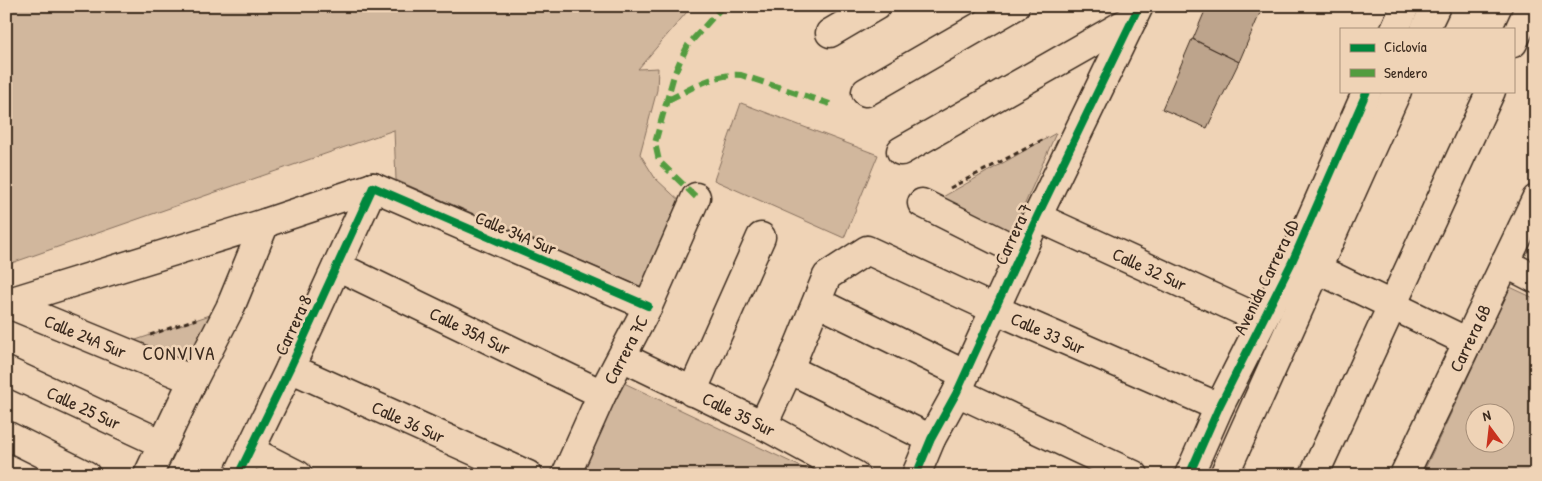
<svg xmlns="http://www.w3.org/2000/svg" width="1542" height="481" viewBox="0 0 1542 481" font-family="'Patrick Hand',sans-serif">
<rect width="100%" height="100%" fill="#efd3b6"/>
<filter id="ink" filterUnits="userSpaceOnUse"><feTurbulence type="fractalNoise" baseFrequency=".02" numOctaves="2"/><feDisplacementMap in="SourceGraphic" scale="10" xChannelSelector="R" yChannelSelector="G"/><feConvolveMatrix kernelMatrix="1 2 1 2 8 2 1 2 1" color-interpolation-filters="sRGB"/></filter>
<g filter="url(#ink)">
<g fill="#d1b79d" stroke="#86705e" fill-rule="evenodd">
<polygon points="6,6 692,6 638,69 658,68 657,90 640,154 655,178 685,206 644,288 396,180 394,130 6,265"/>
<polygon points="741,103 878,155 844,238 714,180"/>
<polygon points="1056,133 1009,240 932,203"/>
<path d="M 1510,287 L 1536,299 L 1536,475 L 1422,475 ZM 1474,414 L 1504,414 L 1504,444 L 1474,444 Z"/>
<polygon points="219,312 187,371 124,344"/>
<polygon points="622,382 818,475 578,475"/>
</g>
<g fill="#bda48c" stroke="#3b2a1e">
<polygon points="1207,6 1263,6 1239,62 1193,39"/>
<polygon points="1192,39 1239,62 1207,128 1162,109"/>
</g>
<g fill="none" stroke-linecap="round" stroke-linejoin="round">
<g stroke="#3b2a1e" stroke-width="31">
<g id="minor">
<polyline points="1395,29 1405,6"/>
<polyline points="1425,29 1436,6"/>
<polyline points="830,33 876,6"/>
<polyline points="1513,43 1530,6"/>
<polyline points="866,92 1015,6"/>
<polyline points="901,151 1133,19"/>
<polyline points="373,187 648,306"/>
<polyline points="922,203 1020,252"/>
<path id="s1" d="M 1037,217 L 1262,320"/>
<polyline points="1505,263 1536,279"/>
<path id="s2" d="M 337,266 L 602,394"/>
<polyline points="1317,269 1468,342"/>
<polyline points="817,302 964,374"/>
<polyline points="6,303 265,223 373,187"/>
<path id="s3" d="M 6,303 L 193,380"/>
<path id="s4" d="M 622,357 L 763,425 L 855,475"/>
<path id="s5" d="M 290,368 L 528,475"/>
<polyline points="789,369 931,439"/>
<path id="s6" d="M 6,371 L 163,444"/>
<polyline points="692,392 761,237"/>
<polyline points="957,392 1134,475"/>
<path id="s7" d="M 763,425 L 789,369 L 827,276 L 867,250 L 994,309 L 1219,407"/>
<polyline points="6,435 86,475"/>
<polyline points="249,450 298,475"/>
<polyline points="148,475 193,380 230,308 265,223"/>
<polyline points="238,475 290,368 373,187"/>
<path id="s8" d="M 566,475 L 602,394 L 648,306 L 696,197"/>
<polyline points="916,475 931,439 957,392 1037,217 1139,6"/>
<polyline points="1189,475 1219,407 1292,262 1367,91"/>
<polyline points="1224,475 1397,91"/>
<polyline points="1314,475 1491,91"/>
<path id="s9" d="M 1404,475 L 1536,199"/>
</g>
</g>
<g stroke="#3b2a1e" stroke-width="3" stroke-dasharray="5 4" stroke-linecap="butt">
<polyline points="950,188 1046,138"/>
<polyline points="150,335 196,319"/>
</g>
<use href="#minor" stroke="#efd3b6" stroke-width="28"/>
<g stroke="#529c3f" stroke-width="6" stroke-dasharray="12 6" stroke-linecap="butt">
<path d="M 668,100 C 691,89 714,73 741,75 L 830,104"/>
<polyline points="696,197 659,161 655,143 674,75 680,61 688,45 723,6"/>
</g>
<g stroke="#efd3b6" stroke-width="11">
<g id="cycleway">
<polyline points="238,475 290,368 373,187 648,306"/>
<polyline points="916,475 931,439 957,392 1037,217 1139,6"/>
<polyline points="1189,475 1219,407 1292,262 1367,91"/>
</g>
</g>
<use href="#cycleway" stroke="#00873e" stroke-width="8"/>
</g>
</g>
<g text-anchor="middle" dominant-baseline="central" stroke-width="5" stroke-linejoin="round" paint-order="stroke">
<g font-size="18" fill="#3b2a1e" stroke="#efd3b6">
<text transform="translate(516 233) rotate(23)">Calle 34A Sur</text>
<text transform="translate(1013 234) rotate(-65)">Carrera 7</text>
<text stroke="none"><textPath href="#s1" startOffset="124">Calle 32 Sur</textPath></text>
<text transform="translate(1266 277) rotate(-64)">Avenida Carrera 6D</text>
<text transform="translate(293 325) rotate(-65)">Carrera 8</text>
<text stroke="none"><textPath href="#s2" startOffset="148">Calle 35A Sur</textPath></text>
<text stroke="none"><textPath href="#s7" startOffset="409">Calle 33 Sur</textPath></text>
<text stroke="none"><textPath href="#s3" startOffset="86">Calle 24A Sur</textPath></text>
<text stroke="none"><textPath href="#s9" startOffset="152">Carrera 6B</textPath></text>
<text stroke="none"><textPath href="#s8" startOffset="139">Carrera 7C</textPath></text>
<text stroke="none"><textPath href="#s6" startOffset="86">Calle 25 Sur</textPath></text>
<text stroke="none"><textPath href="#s4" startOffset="130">Calle 35 Sur</textPath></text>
<text stroke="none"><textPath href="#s5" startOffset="130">Calle 36 Sur</textPath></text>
</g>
<g font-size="19" letter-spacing="1" fill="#3b2a1e" stroke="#efd3b6">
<text x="179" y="353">CONVIVA</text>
</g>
</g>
<rect width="1542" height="481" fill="none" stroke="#efd3b6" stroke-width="25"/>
<rect x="12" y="12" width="1517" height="456" fill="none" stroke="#3b2a1e" stroke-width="2" filter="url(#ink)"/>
<rect x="1340" y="28" width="175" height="65" fill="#efd3b6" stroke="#a78f79"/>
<rect x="1350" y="44" width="25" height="8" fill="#00873e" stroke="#a78f79"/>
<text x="1384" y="52" font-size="15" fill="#3b2a1e">Ciclovía</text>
<rect x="1350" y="69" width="25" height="8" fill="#529c3f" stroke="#a78f79"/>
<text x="1384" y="78" font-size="15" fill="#3b2a1e">Sendero</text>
<g transform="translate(1490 428) rotate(345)"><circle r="24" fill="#efd3b6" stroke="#a78f79"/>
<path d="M0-4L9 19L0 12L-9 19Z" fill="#c8321e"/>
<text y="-8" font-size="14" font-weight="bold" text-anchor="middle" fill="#3b2a1e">N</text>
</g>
</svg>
